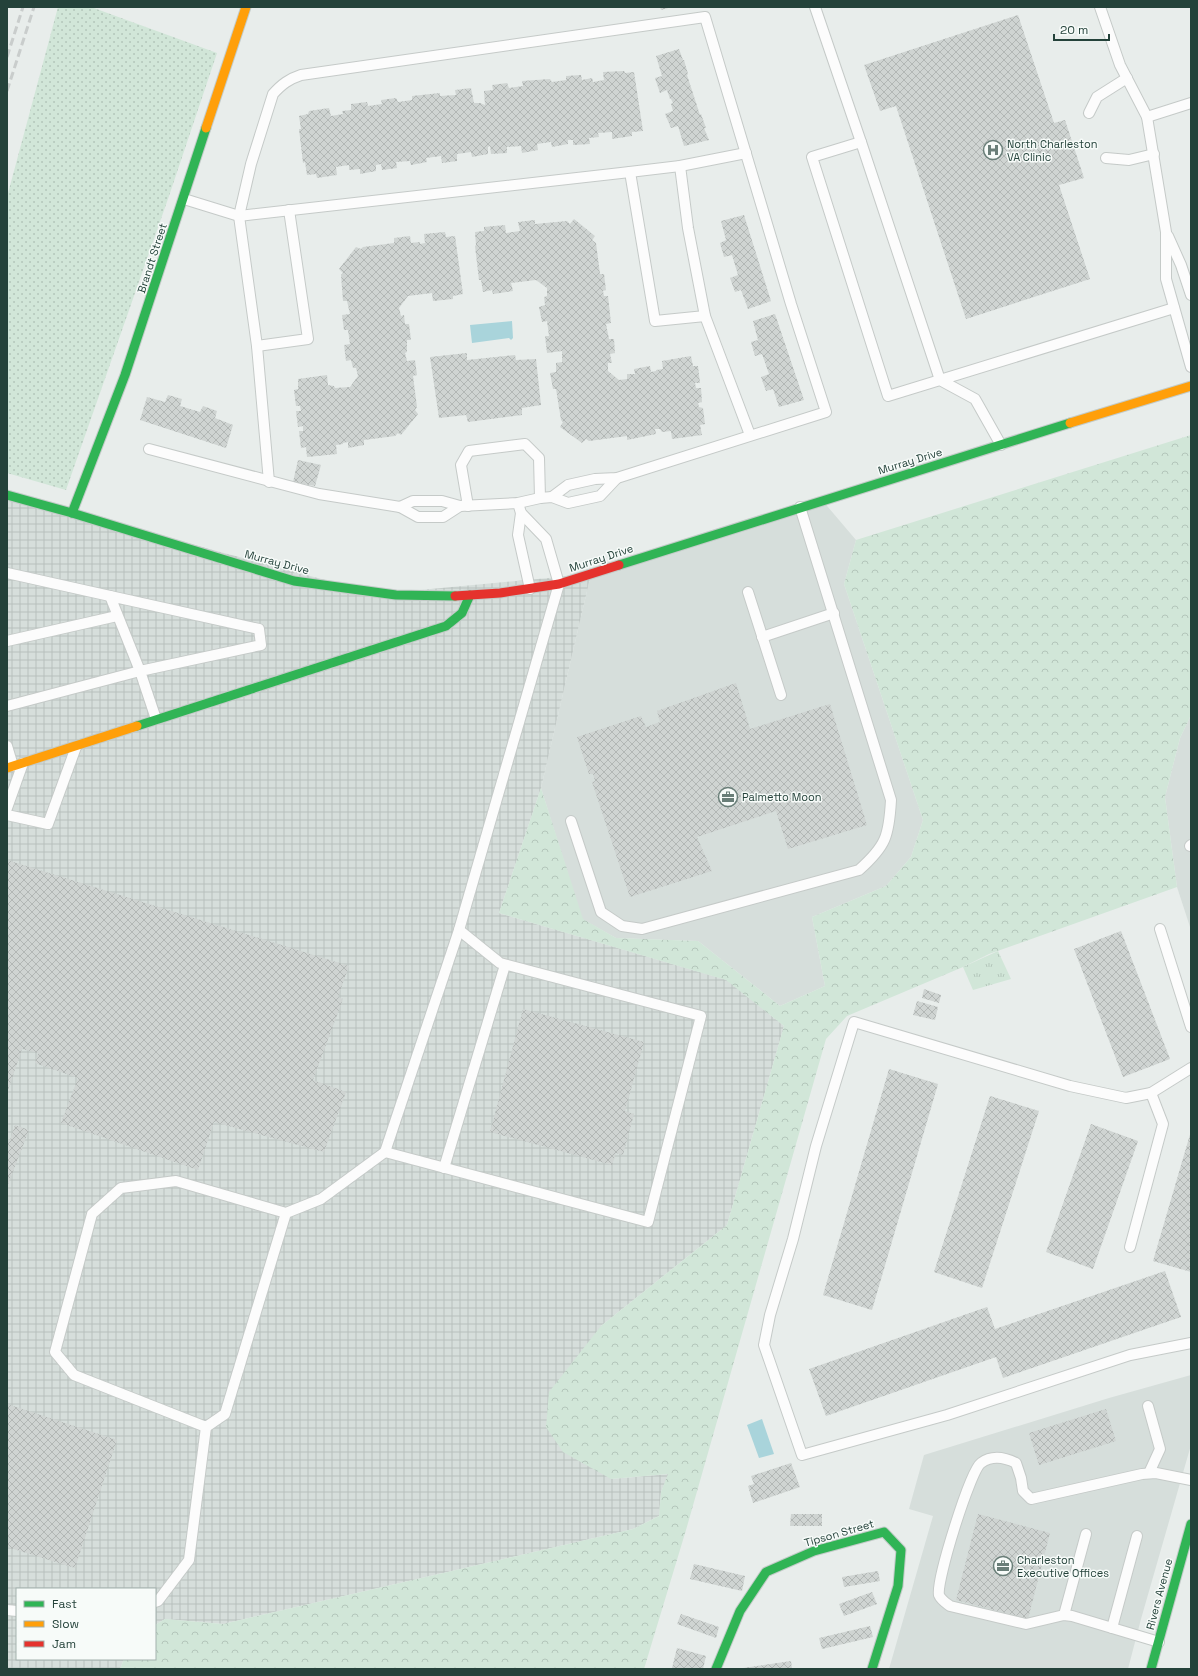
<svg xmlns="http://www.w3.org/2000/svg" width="1198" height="1676" viewBox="0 0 1198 1676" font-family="'Space Grotesk',sans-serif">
<defs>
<pattern id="industrial-grid" width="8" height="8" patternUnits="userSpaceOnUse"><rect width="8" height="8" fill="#d6dedb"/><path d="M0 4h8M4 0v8" fill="none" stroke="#b8c0bd"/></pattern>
<pattern id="grass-dots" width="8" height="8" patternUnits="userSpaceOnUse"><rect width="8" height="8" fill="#d1e6d8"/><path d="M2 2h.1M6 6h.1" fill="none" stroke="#b3c6ba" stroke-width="1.8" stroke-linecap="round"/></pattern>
<pattern id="forest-crowns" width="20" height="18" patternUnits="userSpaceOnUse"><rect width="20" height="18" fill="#d1e6d8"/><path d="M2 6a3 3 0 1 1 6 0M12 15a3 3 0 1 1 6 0" fill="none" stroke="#b3c6ba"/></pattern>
<pattern id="park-tufts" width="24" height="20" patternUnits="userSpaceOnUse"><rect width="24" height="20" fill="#d1e6d8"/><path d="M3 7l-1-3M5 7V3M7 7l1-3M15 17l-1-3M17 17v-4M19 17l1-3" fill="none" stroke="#b3c6ba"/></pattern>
<pattern id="building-cross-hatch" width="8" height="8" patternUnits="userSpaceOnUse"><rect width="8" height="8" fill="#cfd4d2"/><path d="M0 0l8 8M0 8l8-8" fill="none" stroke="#b2b7b5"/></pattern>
</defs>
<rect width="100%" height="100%" fill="#e8edeb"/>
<g fill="#d6dedb">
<polygon points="822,500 856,540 844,584 923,820 911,857 886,886 812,917 825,986 780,1006 698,941 616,938 582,919 541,788 591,574"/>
<polygon points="1191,715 1191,930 1177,887 1165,797 1180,738"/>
<polygon points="1191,1375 1191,1445 1141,1619 1128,1669 889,1669 933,1516 909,1509 924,1455 1109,1398"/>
</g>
<polygon fill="url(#industrial-grid)" points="7,495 378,594 591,574 541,788 499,913 727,980 784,1026 727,1225 601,1326 611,1479 669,1474 661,1492 659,1516 633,1529 223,1624 165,1619 155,1625 155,1589 17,1589 17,1659 124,1659 120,1669 7,1669"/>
<polygon fill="url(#grass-dots)" points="58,7 91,7 217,53 169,196 66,490 7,473 7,197"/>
<polygon fill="url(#forest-crowns)" points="1191,435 1191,715 1180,738 1165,797 1177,887 989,954 963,967 847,1016 826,1039 686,1530 644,1669 120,1669 124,1659 155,1659 155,1625 165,1619 223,1624 633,1529 659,1516 661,1492 668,1474 611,1479 563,1452 546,1427 549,1392 601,1326 727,1225 784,1026 726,980 499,913 541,788 583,919 616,938 698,941 780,1006 825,986 812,917 886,886 911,857 923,820 844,584 856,540"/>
<polygon fill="url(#park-tufts)" points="998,951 1011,979 973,990 963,967"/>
<g fill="#a9d4db">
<polygon points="512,321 513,338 511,340 509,338 472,343 470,325"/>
<polygon points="762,1419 774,1454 759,1458 747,1425"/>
</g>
<g fill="url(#building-cross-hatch)">
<polygon points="660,7 672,7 661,10"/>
<polygon points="1018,15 1054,123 1065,120 1084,178 1059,185 1090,279 966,319 896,106 880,111 864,65"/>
<polygon points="679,49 683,60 684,60 688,74 687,75 700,115 701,114 706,128 704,128 709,140 684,146 678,126 671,128 665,114 673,111 671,104 673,103 671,99 670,99 667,90 660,93 655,78 662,76 656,56"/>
<polygon points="624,71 625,73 634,72 643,131 632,132 632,136 612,139 612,132 598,133 599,137 589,138 590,144 573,145 573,140 568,140 568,144 552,147 551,142 537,144 538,150 522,153 521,146 507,147 507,153 491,154 490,146 488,147 488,154 472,157 471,152 457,154 457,161 442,163 441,156 426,158 427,162 411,165 410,161 396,162 397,168 382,170 381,164 376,165 376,171 360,174 360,169 349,170 349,165 336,167 337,175 317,178 316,174 307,175 305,162 303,163 299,129 301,129 299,116 308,114 309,111 329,108 331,116 343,114 342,111 351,110 351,104 367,102 368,106 382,104 381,100 396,98 398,102 412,100 412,96 440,93 440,96 456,95 455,90 471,88 474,103 480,103 485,105 484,91 493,90 492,85 507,83 509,88 523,86 522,81 550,79 552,82 566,80 566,76 581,75 582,80 592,78 593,82 604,80 603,72"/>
<polygon points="744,215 771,301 748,309 741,290 735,292 730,278 738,275 732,255 724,257 720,243 726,240 721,221"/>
<polygon points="574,219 595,236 592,240 596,243 600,274 604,274 606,290 603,291 604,296 608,296 611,323 606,324 609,339 614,339 615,353 610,354 612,363 608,363 608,371 619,380 627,379 627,374 635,374 634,369 650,366 651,372 656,371 656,370 663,369 662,361 691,356 693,366 698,366 700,383 695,383 696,388 701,388 702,402 698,403 699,407 703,408 705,424 700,425 702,435 672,439 671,431 662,432 660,429 655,429 656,434 627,440 627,436 589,441 586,439 582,443 560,427 563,422 561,420 556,389 553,389 550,373 556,372 556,363 562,362 562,351 547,353 545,336 549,336 547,321 542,322 539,307 545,305 544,297 547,296 547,288 536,280 511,283 513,291 493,294 492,290 483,292 481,280 479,280 475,246 476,245 475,232 484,231 484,227 505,225 506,233 520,231 518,222 535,220 535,224 567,221 570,224"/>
<polygon points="445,232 446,237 455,236 463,294 453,296 453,299 433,301 432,293 408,296 399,308 401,316 404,315 405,324 409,324 411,340 407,340 407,352 405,353 407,361 415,360 417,375 413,376 417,407 415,410 418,414 401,435 398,433 395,436 364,440 364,445 348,448 348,442 343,443 343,444 336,445 337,454 307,457 306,447 301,448 299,431 303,431 303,426 298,427 296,411 301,411 300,406 296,406 294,390 298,389 298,379 327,375 328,385 334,386 335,388 350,387 358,376 356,368 353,368 351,360 346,361 344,345 350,344 348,330 344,330 342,315 350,314 347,301 343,301 341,275 343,273 339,269 356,247 361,249 363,247 394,243 394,238 410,236 411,243 420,242 420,244 425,243 424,234"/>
<polygon points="775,314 804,400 779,407 773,389 766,391 761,377 769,374 762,354 755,356 751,342 758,340 753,321"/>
<polygon points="467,353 467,360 515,355 516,360 536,359 541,405 522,408 522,415 468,422 466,415 439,418 430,357"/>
<polygon points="168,395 182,399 180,406 200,412 203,406 217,411 215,418 233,425 226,448 140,420 147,397 165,402"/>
<polygon points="298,460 321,465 315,486 293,482"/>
<polygon points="736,683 750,729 830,704 867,825 788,849 776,811 697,837 712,871 630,897 592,782 595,781 593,774 589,774 577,737 641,716 646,727 660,722 657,711"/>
<polygon points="7,860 349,966 338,997 343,999 313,1080 346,1092 324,1152 214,1122 198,1170 61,1123 78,1078 35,1063 38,1053 22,1049 7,1093"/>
<polygon points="1121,931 1170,1059 1123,1077 1074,949"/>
<polygon points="924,989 941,995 939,1003 922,998"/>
<polygon points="917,1001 938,1007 935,1020 913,1015"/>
<polygon points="523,1009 644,1042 625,1111 634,1114 623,1155 616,1153 612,1165 490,1132"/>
<polygon points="889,1069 938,1084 872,1310 823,1295"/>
<polygon points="990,1096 1039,1111 982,1288 934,1272"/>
<polygon points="1091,1124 1138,1141 1093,1269 1046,1252"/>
<polygon points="15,1125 29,1130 7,1187 7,1139 10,1140"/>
<polygon points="1191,1131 1191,1272 1153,1261"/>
<polygon points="1165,1271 1181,1317 1003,1378 996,1357 826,1416 809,1369 987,1307 995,1329"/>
<polygon points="7,1404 117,1440 75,1568 7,1547"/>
<polygon points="1106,1409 1116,1441 1039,1465 1029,1433"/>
<polygon points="791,1463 800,1487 753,1503 748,1486 754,1484 751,1476"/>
<polygon points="791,1514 822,1514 822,1526 790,1526"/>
<polygon points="978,1514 1050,1533 1028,1619 956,1600"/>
<polygon points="694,1564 745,1576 742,1591 690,1579"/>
<polygon points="878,1571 880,1581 844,1587 842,1577"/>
<polygon points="872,1592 877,1604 844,1616 839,1604"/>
<polygon points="681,1614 719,1627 716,1638 677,1624"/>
<polygon points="870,1626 873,1637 822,1649 819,1638"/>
<polygon points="677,1648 706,1656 703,1669 672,1668"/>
<polygon points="791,1661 792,1669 743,1669 743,1668"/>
</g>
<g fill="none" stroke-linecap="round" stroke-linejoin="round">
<g stroke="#c5cac8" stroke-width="12">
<g id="lane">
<polyline points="815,7 861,142"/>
<polyline points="1100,7 1120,65 1147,117 1166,232 1166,279 1191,367"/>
<polyline points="1089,113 1097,97 1127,78"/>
<polyline points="1147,117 1191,103"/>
<polyline points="1106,158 1129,160 1154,154"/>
<polyline points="680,166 688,228 705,316 750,435"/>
<polyline points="630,172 655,321 705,316"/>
<polyline points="184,199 239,216 621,173 680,166 746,153"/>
<polyline points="1168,236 1181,265 1191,295"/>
<polyline points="257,346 308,339 289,210"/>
<polyline points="1001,445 975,399 940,380 861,142 812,157 888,396 1174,308"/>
<polyline points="149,449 319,494 400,507 418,517 443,517 460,506"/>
<path d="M 269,482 L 257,346 L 239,216 L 251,164 L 273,94 C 282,84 289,79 301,75 L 705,17 L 791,304 L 826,412 L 617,478 L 595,479 L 568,485 L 552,497"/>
<polyline points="468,506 461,465 469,451 525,444 539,458 540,498"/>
<polyline points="400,507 413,501 442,501 460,506 518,503 540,498 552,497 568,503 600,496 617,478"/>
<polyline points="521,513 518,535 530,589"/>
<polyline points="7,573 110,596"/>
<polyline points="748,592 781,695"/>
<polyline points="762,637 834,613"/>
<polyline points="7,641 117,616"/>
<polyline points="7,706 140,671 261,645 259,629 110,596 140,671 156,719"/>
<polyline points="7,746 13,766"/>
<polyline points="7,808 23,763"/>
<polyline points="7,815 48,824 76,747"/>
<path d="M 571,821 L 601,912 L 622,926 L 642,929 L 859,870 C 886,846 889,836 891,800 L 800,507"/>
<polyline points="1190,846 1191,845"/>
<polyline points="1160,929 1191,1027"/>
<polyline points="1191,1068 1151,1093 1126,1098 1070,1086 854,1022 816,1146 793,1239 770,1315 764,1345 802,1455 947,1415 1130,1355 1191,1343"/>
<polyline points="385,1152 648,1222 701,1016 500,963 459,930"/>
<polyline points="444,1168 505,965"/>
<polyline points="286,1213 225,1414 206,1427 74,1375 55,1352 92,1214 121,1188 176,1181 286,1213 321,1199 385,1152 459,930 559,584 546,539 521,513 518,503"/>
<polyline points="1130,1247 1163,1124 1151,1093"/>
<polyline points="1148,1406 1160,1449 1149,1473"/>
<polyline points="155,1602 158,1601 189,1560 206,1427"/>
<polyline points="7,1610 17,1611"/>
<polyline points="1064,1615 1086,1534"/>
<polyline points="1112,1628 1137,1536"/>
<path d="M 1159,1642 L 1072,1616 L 1064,1615 L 1026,1624 L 950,1606 C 946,1603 941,1600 939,1595 C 936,1581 970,1471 981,1463 C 992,1455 1004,1457 1016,1463 L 1021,1478 L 1023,1491 L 1031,1499 L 1142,1474 L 1156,1473 L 1191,1480"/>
</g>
</g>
<g stroke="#c3cbc8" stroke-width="11">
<g id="fast">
<polyline points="7,495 72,513 294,581 396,595 455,596"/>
<polyline points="72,513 125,375 206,128"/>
<polyline points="619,565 1070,423"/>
<polyline points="137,726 446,626 462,613 470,595"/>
<polyline points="716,1669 740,1611 766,1572 814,1551 884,1532 901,1550 898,1586 872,1669"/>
<polyline points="1151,1669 1191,1524"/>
</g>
</g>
<g stroke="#c3cbc8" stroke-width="11">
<g id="slow">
<polyline points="206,128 246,7"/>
<polyline points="1070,423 1191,386"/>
<polyline points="7,768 137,726"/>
</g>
</g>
<g stroke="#c3cbc8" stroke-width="11">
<polyline id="jam" points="455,596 500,593 559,584 619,565"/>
</g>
<use href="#lane" stroke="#fcfcfc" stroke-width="10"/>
<use href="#fast" stroke="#30b455" stroke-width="9"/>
<use href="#slow" stroke="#ff9f0a" stroke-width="9"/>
<use href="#jam" stroke="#e5322d" stroke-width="9"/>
<g stroke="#c9cdcc" stroke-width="3" stroke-dasharray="8 4" stroke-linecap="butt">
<polyline points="7,57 23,7"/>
<polyline points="7,91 34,7"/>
</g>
</g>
<defs>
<g id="hospital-ring" transform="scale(1)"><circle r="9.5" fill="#f7fbf9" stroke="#697e78" stroke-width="1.5"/><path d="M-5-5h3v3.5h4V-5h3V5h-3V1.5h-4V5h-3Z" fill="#697e78"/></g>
<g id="office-ring" transform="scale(1)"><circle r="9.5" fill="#f7fbf9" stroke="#697e78" stroke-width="1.5"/><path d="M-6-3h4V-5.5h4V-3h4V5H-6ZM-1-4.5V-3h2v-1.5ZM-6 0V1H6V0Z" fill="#697e78"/></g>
</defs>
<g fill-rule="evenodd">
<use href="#hospital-ring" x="993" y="150"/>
<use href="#office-ring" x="728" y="797"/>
<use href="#office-ring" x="1003" y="1566"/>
</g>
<g text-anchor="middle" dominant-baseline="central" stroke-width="3" stroke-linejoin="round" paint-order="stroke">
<g font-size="11" fill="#24423a" stroke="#f7fbf9" text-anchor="start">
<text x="1007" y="144">North Charleston<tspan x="1007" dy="13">VA Clinic</tspan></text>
<text x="742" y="797">Palmetto Moon</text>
<text x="1017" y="1560">Charleston<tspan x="1017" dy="13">Executive Offices</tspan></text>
</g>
<g font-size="11" fill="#24423a" stroke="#f7fbf9">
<text transform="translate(152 258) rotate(-72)">Brandt Street</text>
<text transform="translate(910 461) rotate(-17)">Murray Drive</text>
<text transform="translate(601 558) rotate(-18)">Murray Drive</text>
<text transform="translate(277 562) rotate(15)">Murray Drive</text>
<text transform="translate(839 1533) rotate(-16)">Tipson Street</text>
<text transform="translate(1159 1594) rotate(-75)">Rivers Avenue</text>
</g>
</g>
<rect width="1198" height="1676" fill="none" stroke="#24423a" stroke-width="16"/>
<rect x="16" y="1588" width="140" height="72" fill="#f7fbf9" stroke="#a3b1ad"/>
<rect x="24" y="1601" width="20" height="6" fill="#30b455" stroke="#a3b1ad"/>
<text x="52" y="1608" font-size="12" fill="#24423a">Fast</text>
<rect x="24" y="1621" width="20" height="6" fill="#ff9f0a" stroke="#a3b1ad"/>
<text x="52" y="1628" font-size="12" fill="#24423a">Slow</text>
<rect x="24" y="1641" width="20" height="6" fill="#e5322d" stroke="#a3b1ad"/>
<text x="52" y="1648" font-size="12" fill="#24423a">Jam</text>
<path d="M1054 34v6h55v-6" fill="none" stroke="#24423a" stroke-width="2"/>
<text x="1060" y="34" font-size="12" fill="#24423a" stroke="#f7fbf9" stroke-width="3" paint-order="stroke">20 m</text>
</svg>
